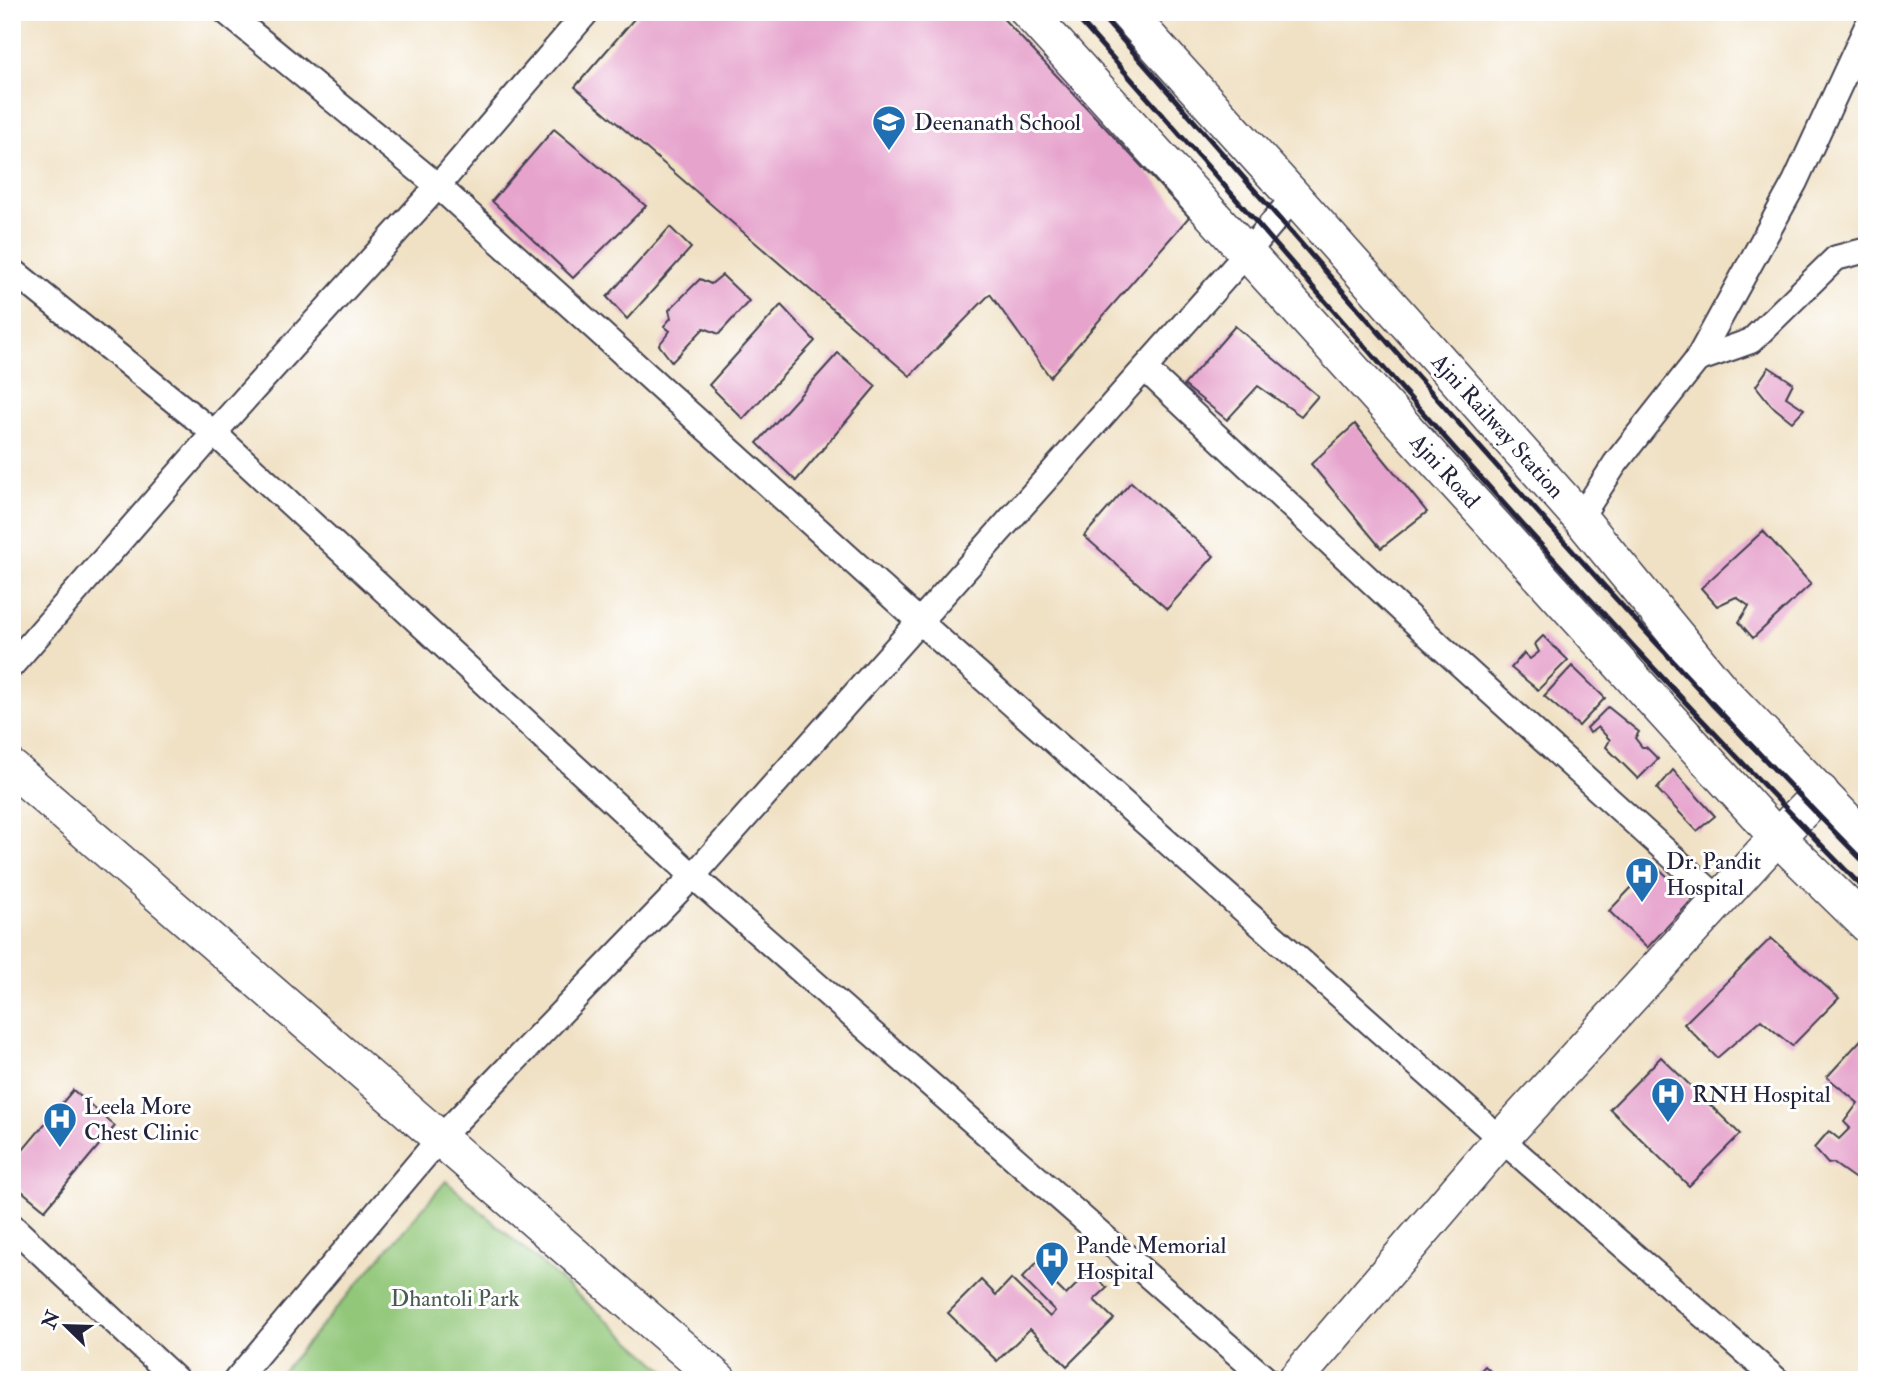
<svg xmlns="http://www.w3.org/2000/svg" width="1879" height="1392" viewBox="0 0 1879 1392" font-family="'IM FELL Double Pica',serif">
<rect width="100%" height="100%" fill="#fff"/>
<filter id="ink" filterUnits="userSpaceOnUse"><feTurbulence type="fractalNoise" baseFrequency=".0143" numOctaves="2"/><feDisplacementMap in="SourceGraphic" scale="14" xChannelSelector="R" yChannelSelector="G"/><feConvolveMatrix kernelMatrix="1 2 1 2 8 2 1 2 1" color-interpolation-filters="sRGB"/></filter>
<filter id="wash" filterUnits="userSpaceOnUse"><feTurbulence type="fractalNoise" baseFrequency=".00686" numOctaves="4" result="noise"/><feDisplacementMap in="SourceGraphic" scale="28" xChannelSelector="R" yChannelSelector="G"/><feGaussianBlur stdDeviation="1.57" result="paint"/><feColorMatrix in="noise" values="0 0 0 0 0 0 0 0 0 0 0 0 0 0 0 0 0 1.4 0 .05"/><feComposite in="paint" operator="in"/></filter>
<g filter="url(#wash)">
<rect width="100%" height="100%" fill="#f0e1c4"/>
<polygon fill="#92c779" stroke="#5a745a" stroke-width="2" points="446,1181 676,1380 275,1380"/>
<g id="blocks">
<g fill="#e6a3cc">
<polygon points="640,12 997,12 1189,217 1050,377 990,294 910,376 575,87"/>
<polygon points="554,129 646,206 573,278 492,201"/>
<polygon points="670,227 691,248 627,319 607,297"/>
<polygon points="722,275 749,301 719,334 704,328 672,362 659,345 670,331 664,326 671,318 669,310 700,279 711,284"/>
<polygon points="781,305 815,341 743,419 709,385"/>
<polygon points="1235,326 1318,396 1301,416 1258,386 1227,420 1184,385"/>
<polygon points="838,353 876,386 796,481 757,443"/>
<polygon points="1769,367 1793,383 1786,397 1804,409 1792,422 1771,405 1756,386"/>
<polygon points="1355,424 1427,512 1381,548 1311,464"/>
<polygon points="1131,482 1214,556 1167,609 1084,536"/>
<polygon points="1763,531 1811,584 1753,638 1739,622 1749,606 1736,597 1717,606 1701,588"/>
<polygon points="1543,636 1568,660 1538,690 1511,668 1524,653 1530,659 1539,652 1535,644"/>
<polygon points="1572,666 1605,698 1579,726 1544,696"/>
<polygon points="1608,707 1639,732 1635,738 1642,747 1646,747 1658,759 1638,779 1606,747 1610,740 1598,727 1590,733 1587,728"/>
<polygon points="1673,770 1715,816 1697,831 1657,789"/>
<polygon points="1654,864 1692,900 1647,948 1609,911"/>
<polygon points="1771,938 1839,998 1792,1046 1761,1020 1717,1058 1684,1024"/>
<polygon points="1867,1033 1867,1169 1857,1180 1833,1163 1828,1164 1814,1148 1829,1131 1839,1139 1850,1128 1844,1122 1858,1103 1827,1077"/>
<polygon points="1661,1057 1740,1134 1689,1186 1610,1109"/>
<polygon points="73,1090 115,1126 45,1210 12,1183 12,1163"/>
<polygon points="1050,1249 1060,1259 1045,1274 1066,1295 1090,1271 1107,1288 1094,1300 1114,1319 1067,1366 1030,1329 997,1361 948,1313 981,1280 996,1295 1011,1279 1050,1317 1055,1311 1022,1278"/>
<polygon points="1485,1366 1499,1380 1472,1380"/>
</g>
</g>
</g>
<g filter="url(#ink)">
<use href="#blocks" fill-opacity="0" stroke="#413f50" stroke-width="2"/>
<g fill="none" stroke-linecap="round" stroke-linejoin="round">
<g stroke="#413f50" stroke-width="28">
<g id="street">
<polyline points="226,12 438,186 920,622 1501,1139 1777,1380"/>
<polyline points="12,270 214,433 693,876 1267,1380"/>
<polyline points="1697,360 1751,341 1836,258 1867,250"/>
<polyline points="1145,369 1441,647 1720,900"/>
<polyline points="1580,518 1615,464 1697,360 1795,182 1867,26"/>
<polyline points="12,665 214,433 438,186 587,12"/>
<polyline points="12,1226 177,1380"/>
<polyline points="236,1380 440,1138 693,876 1247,253 1294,197"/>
</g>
</g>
<g stroke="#413f50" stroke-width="38">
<g id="secondary">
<polyline points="1028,12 1777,837 1867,925"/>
<polyline points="1126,12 1294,197 1580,518 1724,693 1867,841"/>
<polyline points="12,768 719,1380"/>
<polyline points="1295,1380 1501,1139 1777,837 1821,792"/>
</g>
</g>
<use href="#street" stroke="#fff" stroke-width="24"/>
<use href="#secondary" stroke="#fff" stroke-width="35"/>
<g stroke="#22223b" stroke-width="5">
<path d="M 1072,12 C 1207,164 1338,318 1473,469 C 1601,613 1732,754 1867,892"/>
<path d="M 1098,12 C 1352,299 1598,592 1867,865"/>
</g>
</g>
</g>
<defs>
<g id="school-pin" transform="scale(1.75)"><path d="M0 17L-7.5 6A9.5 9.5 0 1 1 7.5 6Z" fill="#1f6fb2" stroke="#fff"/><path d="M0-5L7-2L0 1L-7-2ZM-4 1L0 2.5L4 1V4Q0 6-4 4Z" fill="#fff"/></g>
<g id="hospital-pin" transform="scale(1.75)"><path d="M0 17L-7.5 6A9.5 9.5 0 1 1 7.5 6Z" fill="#1f6fb2" stroke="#fff"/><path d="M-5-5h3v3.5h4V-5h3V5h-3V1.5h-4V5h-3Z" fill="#fff"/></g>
</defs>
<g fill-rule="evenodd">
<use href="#school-pin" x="889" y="122"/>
<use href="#hospital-pin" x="1642" y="874"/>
<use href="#hospital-pin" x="1668" y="1094"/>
<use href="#hospital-pin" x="60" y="1119"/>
<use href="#hospital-pin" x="1052" y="1258"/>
</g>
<g text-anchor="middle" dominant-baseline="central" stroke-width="6" stroke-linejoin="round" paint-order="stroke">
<g font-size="23" fill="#22223b" stroke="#fff" text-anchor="start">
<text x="914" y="122">Deenanath School</text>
<text x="1666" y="861">Dr. Pandit<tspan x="1666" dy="26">Hospital</tspan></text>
<text x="1692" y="1094">RNH Hospital</text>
<text x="84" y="1106">Leela More<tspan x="84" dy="26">Chest Clinic</tspan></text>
<text x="1076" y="1245">Pande Memorial<tspan x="1076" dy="26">Hospital</tspan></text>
</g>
<g font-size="23" fill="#22223b" stroke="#fff">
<text transform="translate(1498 426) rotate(48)">Ajni Railway Station</text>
<text transform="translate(1445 471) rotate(48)">Ajni Road</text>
</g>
<g font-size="23" fill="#495c51" stroke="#fff">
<text x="455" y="1298">Dhantoli Park</text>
</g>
</g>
<rect width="1879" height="1392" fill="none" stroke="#fff" stroke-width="42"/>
<g transform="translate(66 1326) rotate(293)" stroke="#ffffff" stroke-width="5" paint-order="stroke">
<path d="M0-5L12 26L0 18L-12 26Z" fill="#22223b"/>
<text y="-10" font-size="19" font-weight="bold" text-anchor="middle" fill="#22223b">N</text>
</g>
</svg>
